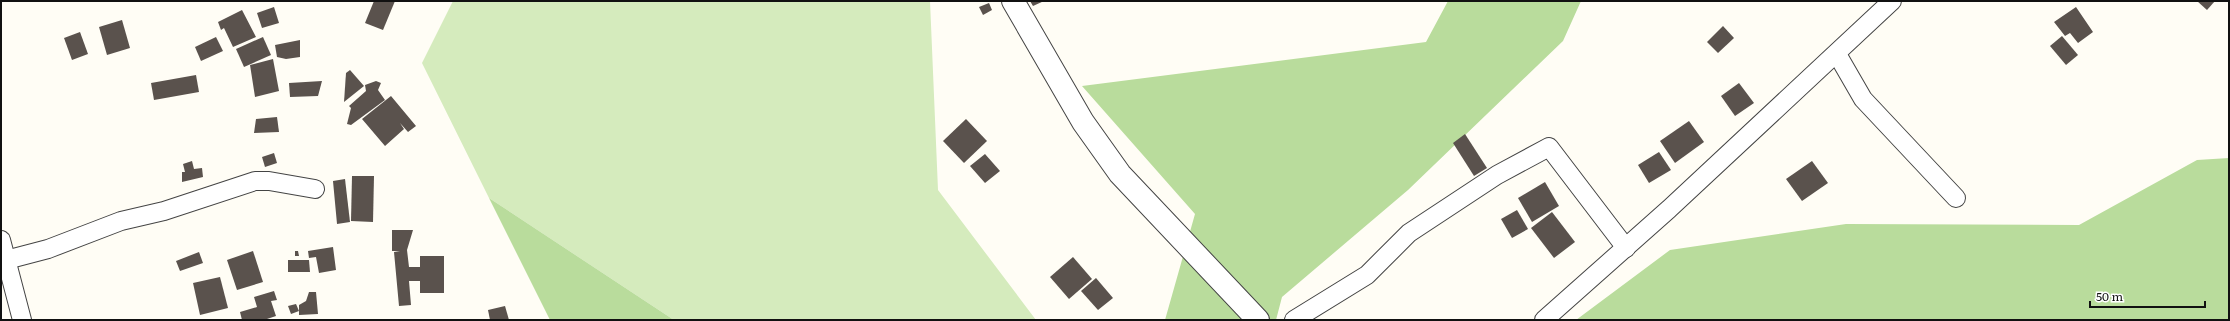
<svg xmlns="http://www.w3.org/2000/svg" width="2230" height="321" viewBox="0 0 2230 321" font-family="Literata,serif">
<rect width="100%" height="100%" fill="#fffdf5"/>
<polygon fill="#d5ebbd" points="453,1 930,1 938,190 1036,320 674,320 489,198 422,63"/>
<g fill="#b9dc9c">
<polygon points="1448,1 1581,1 1563,41 1408,190 1282,297 1276,320 1165,320 1195,214 1082,86 1426,42"/>
<polygon points="2229,158 2229,320 1576,320 1670,250 1846,224 2079,225 2197,160"/>
<polygon points="489,198 674,320 550,320"/>
</g>
<g fill="#5a524d">
<polygon points="374,1 395,1 383,30 365,23"/>
<polygon points="1030,1 1044,1 1033,6"/>
<polygon points="2197,1 2215,1 2207,10"/>
<polygon points="989,3 992,10 983,15 979,7"/>
<polygon points="274,7 279,23 262,28 257,13"/>
<polygon points="2076,7 2093,32 2078,43 2070,33 2065,36 2054,22"/>
<polygon points="242,10 256,37 233,47 224,28 221,30 218,22"/>
<polygon points="122,20 130,48 107,55 99,27"/>
<polygon points="1723,26 1734,38 1718,53 1707,42"/>
<polygon points="80,32 88,54 72,60 64,38"/>
<polygon points="2062,36 2078,55 2066,65 2050,46"/>
<polygon points="216,37 223,51 201,61 195,47"/>
<polygon points="263,37 271,55 244,67 236,49"/>
<polygon points="300,40 300,57 286,59 277,57 275,45"/>
<polygon points="273,59 279,91 255,97 250,65"/>
<polygon points="350,70 364,86 344,102 346,73"/>
<polygon points="196,75 199,92 154,100 151,83"/>
<polygon points="322,81 318,96 290,97 289,83"/>
<polygon points="376,81 381,83 378,90 385,100 351,125 347,124 351,108 349,106 366,91 365,85"/>
<polygon points="1739,83 1754,103 1735,116 1721,96"/>
<polygon points="391,96 416,126 408,132 400,123 404,129 385,146 362,119"/>
<polygon points="277,117 279,132 254,133 256,119"/>
<polygon points="966,119 987,141 964,163 943,141"/>
<polygon points="1689,121 1704,142 1675,163 1660,141"/>
<polygon points="1465,134 1487,168 1474,176 1453,143"/>
<polygon points="1659,152 1671,170 1649,183 1638,165"/>
<polygon points="274,153 277,163 265,167 262,157"/>
<polygon points="985,154 1000,171 985,183 970,166"/>
<polygon points="192,161 194,169 202,168 203,177 182,182 182,172 185,172 183,164"/>
<polygon points="1812,161 1828,183 1802,201 1786,179"/>
<polygon points="352,176 374,176 373,222 351,221"/>
<polygon points="345,179 350,222 337,224 333,181"/>
<polygon points="1545,182 1559,206 1532,222 1518,198"/>
<polygon points="1517,210 1528,229 1512,238 1501,219"/>
<polygon points="1552,212 1575,242 1554,258 1531,228"/>
<polygon points="392,230 413,230 407,250 409,267 420,267 420,256 444,256 444,293 420,293 420,281 409,281 411,305 399,306 394,252 400,251 392,251"/>
<polygon points="333,247 336,270 319,273 316,257 309,258 308,251"/>
<polygon points="253,251 263,282 237,290 227,260"/>
<polygon points="295,251 298,251 299,256 295,256"/>
<polygon points="199,252 203,263 180,271 176,261"/>
<polygon points="1073,257 1092,279 1069,299 1050,277"/>
<polygon points="288,260 309,260 310,272 288,272"/>
<polygon points="220,277 228,308 200,315 193,283"/>
<polygon points="1096,278 1113,298 1098,310 1081,291"/>
<polygon points="274,291 277,300 271,301 276,316 264,320 242,320 240,312 257,307 254,297"/>
<polygon points="309,292 316,292 318,314 299,315 299,305 306,301"/>
<polygon points="296,304 299,311 291,314 288,306"/>
<polygon points="505,306 509,320 490,320 488,310"/>
</g>
<g fill="none" stroke-linecap="round" stroke-linejoin="round">
<g stroke="#444" stroke-width="20">
<g id="minor">
<polyline points="1837,54 1863,99 1956,198"/>
<polyline points="1,240 22,320"/>
<polyline points="6,260 48,249 121,221 164,211 255,181 269,181 315,189"/>
<polyline points="1294,320 1367,275 1409,233 1497,175 1549,147 1626,248"/>
<polyline points="1544,320 1669,209 1892,1"/>
</g>
</g>
<g stroke="#444" stroke-width="24">
<polyline id="tertiary" points="1013,1 1083,122 1120,174 1258,320"/>
</g>
<use href="#minor" stroke="#fff" stroke-width="18"/>
<use href="#tertiary" stroke="#fff" stroke-width="22"/>
</g>
<rect width="2230" height="321" fill="none" stroke="#111111" stroke-width="4"/>
<path d="M2090 301v6h115v-6" fill="none" stroke="#111111" stroke-width="2"/>
<text x="2096" y="301" font-size="12" fill="#111111" stroke="#ffffff" stroke-width="3" paint-order="stroke">50 m</text>
</svg>
